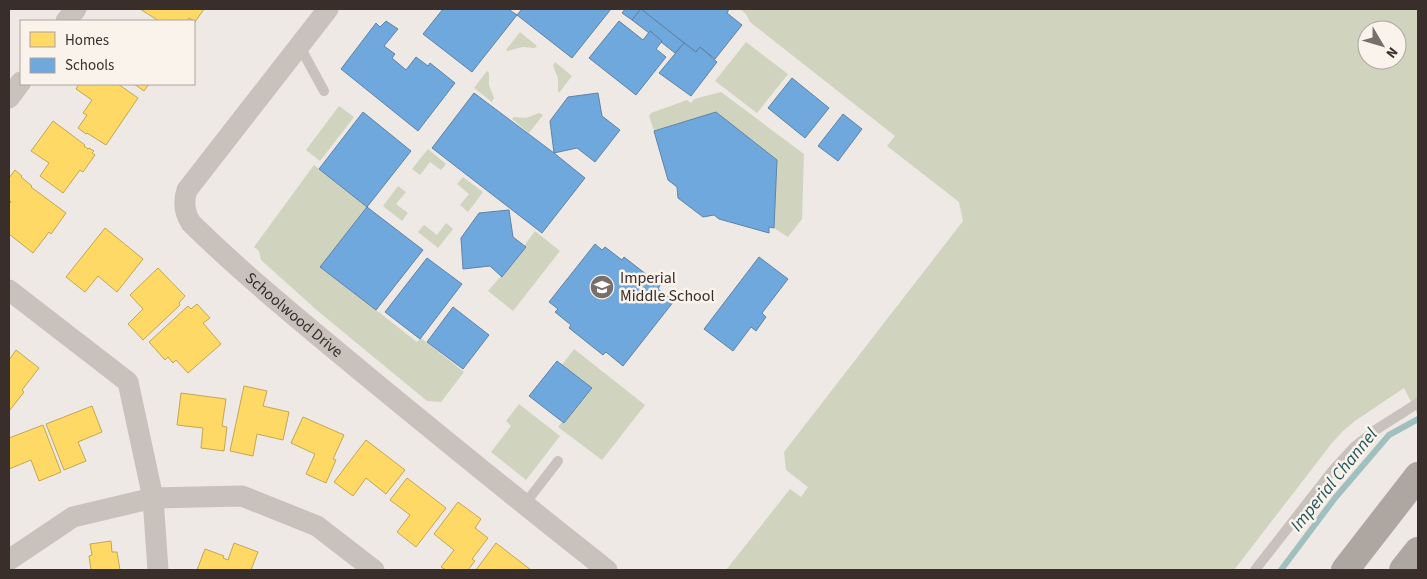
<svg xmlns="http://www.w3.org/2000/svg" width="1427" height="579" viewBox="0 0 1427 579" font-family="'Source Sans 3',sans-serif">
<rect width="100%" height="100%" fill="#eee9e4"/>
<g fill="#d0d4bf" fill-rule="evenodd">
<path d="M 740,9 L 1418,9 L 1418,415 L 1404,388 L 1355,421 L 1343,431 L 1332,443 L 1234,570 L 726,570 L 790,489 L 801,497 L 808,487 L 786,470 L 784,452 L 963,221 L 959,202 L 887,146 L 895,136 L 750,22 L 746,14 ZM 1367,30 L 1397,30 L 1397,60 L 1367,60 Z"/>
<polygon points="520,32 537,46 535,48 522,47 508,51 506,50"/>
<polygon points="746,42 788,74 757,113 715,81"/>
<polygon points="555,62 572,76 559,93 558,91 558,78 553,66"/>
<polygon points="487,71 489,73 489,85 494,98 492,102 474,88"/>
<polygon points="721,92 804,154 802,219 788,237 774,228 777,160 716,112 654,131 649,116 651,113 687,100 691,103 694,99"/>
<polygon points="339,106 354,117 320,161 306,150"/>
<polygon points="539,113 543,115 529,133 512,119 514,117 526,118"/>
<polygon points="428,149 446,164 441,170 430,162 420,175 412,169"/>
<polygon points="314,165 367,207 321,267 417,342 421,338 464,372 441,402 427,401 319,312 261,260 259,251 254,247"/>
<polygon points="463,177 483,192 468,212 460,205 469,194 457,184"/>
<polygon points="398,186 406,192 396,204 408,213 402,221 383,206"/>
<polygon points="446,223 453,229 438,248 418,232 424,225 437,235"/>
<polygon points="535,231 560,251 513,311 488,291 501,276 503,277 526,247 524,246"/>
<polygon points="574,349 645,405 602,460 558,427 562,422 564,423 592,389 562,365"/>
<polygon points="519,404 560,436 526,480 491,452 511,426 506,421"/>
</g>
<g fill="#ffd966" stroke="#c4a654">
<polygon points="140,9 204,9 195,22 189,18 187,21 159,21"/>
<polygon points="79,84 118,84 138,98 106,145 87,133 86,134 78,128 87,115 83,113 92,100 76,89"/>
<polygon points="134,84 149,84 144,91"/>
<polygon points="53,121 85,145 84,146 88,149 89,148 94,151 92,153 95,155 83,172 80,170 63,193 40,176 49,163 31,151"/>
<polygon points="15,170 22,176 21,177 32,186 31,187 66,213 51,234 49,232 33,253 9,234 9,202 10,203 11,202 9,200 9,178"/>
<polygon points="105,228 143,259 117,292 98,276 85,292 66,277"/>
<polygon points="158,268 185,296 179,303 180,305 143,340 128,324 143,309 130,295"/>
<polygon points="197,304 210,318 203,323 221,344 188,373 176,360 173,363 168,357 165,360 149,342 188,306 191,309"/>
<polygon points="16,350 39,368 22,390 24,392 10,410 9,409 9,360"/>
<polygon points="244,386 267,391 263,406 289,412 283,440 257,434 253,456 230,451"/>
<polygon points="181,393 226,399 222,426 227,427 224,451 201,448 203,428 177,425"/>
<polygon points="92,406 102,432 78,442 86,461 64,470 46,424"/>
<polygon points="303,417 344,435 333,459 336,460 326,483 306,474 315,454 291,443"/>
<polygon points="43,425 61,472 39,481 31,460 9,469 9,438"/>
<polygon points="366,440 405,470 386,494 366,478 353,496 334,482"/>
<polygon points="407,478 446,508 416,547 397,532 410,515 390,500"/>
<polygon points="458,502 481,519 475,528 488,538 472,559 475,561 468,570 446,570 441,567 454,550 434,534"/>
<polygon points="111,541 112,552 117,552 120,570 91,570 89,556 92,555 90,544"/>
<polygon points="234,543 258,552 251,570 197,570 205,549 224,556 223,558 228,560"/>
<polygon points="496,543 531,570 476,570"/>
</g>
<g fill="#6fa8dc" stroke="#5f83a7">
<polygon points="443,9 508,9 517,15 472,72 423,34"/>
<polygon points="522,9 611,9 572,58 517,15"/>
<polygon points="625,9 641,9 632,20 622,13"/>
<polygon points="641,9 729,9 727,13 742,25 715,59 700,47 696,52"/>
<polygon points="641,9 684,43 675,53 661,42 662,41 650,31 649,33 632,20"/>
<polygon points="386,21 398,29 384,46 395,54 392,58 406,70 416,57 428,66 430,63 455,83 418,131 341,69 376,23 380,27"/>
<polygon points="619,21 643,40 650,31 662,41 656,49 666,57 636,95 589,58"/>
<polygon points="684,43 696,52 700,47 717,62 691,96 659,73"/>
<polygon points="792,78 829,108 805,138 768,108"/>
<polygon points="474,93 554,153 585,178 542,233 432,148"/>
<polygon points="598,93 602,116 620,130 595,162 577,148 554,153 550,121 568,97"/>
<polygon points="363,112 411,151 367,207 319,169"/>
<polygon points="716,112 777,160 774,228 769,227 769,233 719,219 714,215 703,217 678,198 677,187 668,180 654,131"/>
<polygon points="843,114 862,129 838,161 818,146"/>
<polygon points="367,207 423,250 376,310 320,267"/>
<polygon points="509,210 513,237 526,247 502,277 490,266 463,269 461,238 479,213"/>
<polygon points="595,244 602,250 605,247 622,260 624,257 660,285 658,289 674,301 623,366 606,352 603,355 569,328 571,325 555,312 558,309 549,302"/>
<polygon points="759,257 788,279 762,313 766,317 756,331 751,327 733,351 704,329"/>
<polygon points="427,258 462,284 420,339 385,312"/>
<polygon points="453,307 489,335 463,369 427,342"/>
<polygon points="557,361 592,388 564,423 529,396"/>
</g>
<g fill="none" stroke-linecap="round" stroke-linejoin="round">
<polyline stroke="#a0c0bf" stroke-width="6" points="1281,570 1335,498 1389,435 1418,419"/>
<g stroke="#c8c1bc" stroke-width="10">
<polyline points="299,45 324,91"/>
<polyline points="524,505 558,461"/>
<polyline points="1255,570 1333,470 1354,447 1377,429 1418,403"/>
</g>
<g stroke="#c8c1bc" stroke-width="21">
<path id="s1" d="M 328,9 L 187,190 C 183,202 184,212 191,223 C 247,278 308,327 368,377 C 447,442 527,507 607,570"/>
<polyline points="66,21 76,9"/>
<polyline points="9,98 21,82"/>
<polyline points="9,290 128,382 153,498 158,570"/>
<polyline points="9,560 73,517 153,498 242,496 317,526 374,570"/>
</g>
<g stroke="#ada6a1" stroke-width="28">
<polyline points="1345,570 1418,476"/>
<polyline points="1403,570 1418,551"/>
</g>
</g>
<defs>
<g id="school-disc" transform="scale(1.25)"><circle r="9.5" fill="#786f6b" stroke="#faf3ec"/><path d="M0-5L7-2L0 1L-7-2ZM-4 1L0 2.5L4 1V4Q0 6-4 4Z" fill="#fff"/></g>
</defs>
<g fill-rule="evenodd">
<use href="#school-disc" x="602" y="287"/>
</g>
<g text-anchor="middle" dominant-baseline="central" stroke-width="5" stroke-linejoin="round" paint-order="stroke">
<g font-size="16" fill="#392e2a" stroke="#faf3ec" text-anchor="start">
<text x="620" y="278">Imperial<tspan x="620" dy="18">Middle School</tspan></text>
</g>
<g font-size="16" fill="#392e2a" stroke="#faf3ec">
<text stroke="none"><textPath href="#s1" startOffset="402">Schoolwood Drive</textPath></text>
</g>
<g font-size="18" font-style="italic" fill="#20575a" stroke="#faf3ec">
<text transform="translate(1334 480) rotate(-51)">Imperial Channel</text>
</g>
</g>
<rect width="1427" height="579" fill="none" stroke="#392e2a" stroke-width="20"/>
<rect x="20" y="20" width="175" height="65" fill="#faf3ec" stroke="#ada49e"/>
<rect x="30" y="32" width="25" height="15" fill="#ffd966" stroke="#ada49e"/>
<text x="65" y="45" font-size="15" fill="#392e2a">Homes</text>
<rect x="30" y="58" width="25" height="15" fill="#6fa8dc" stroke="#ada49e"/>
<text x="65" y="70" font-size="15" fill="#392e2a">Schools</text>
<g transform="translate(1382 45) rotate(128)"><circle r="24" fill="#faf3ec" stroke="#ada49e"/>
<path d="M0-4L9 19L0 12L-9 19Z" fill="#786f6b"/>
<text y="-8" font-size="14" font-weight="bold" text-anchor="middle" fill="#392e2a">N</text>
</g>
</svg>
